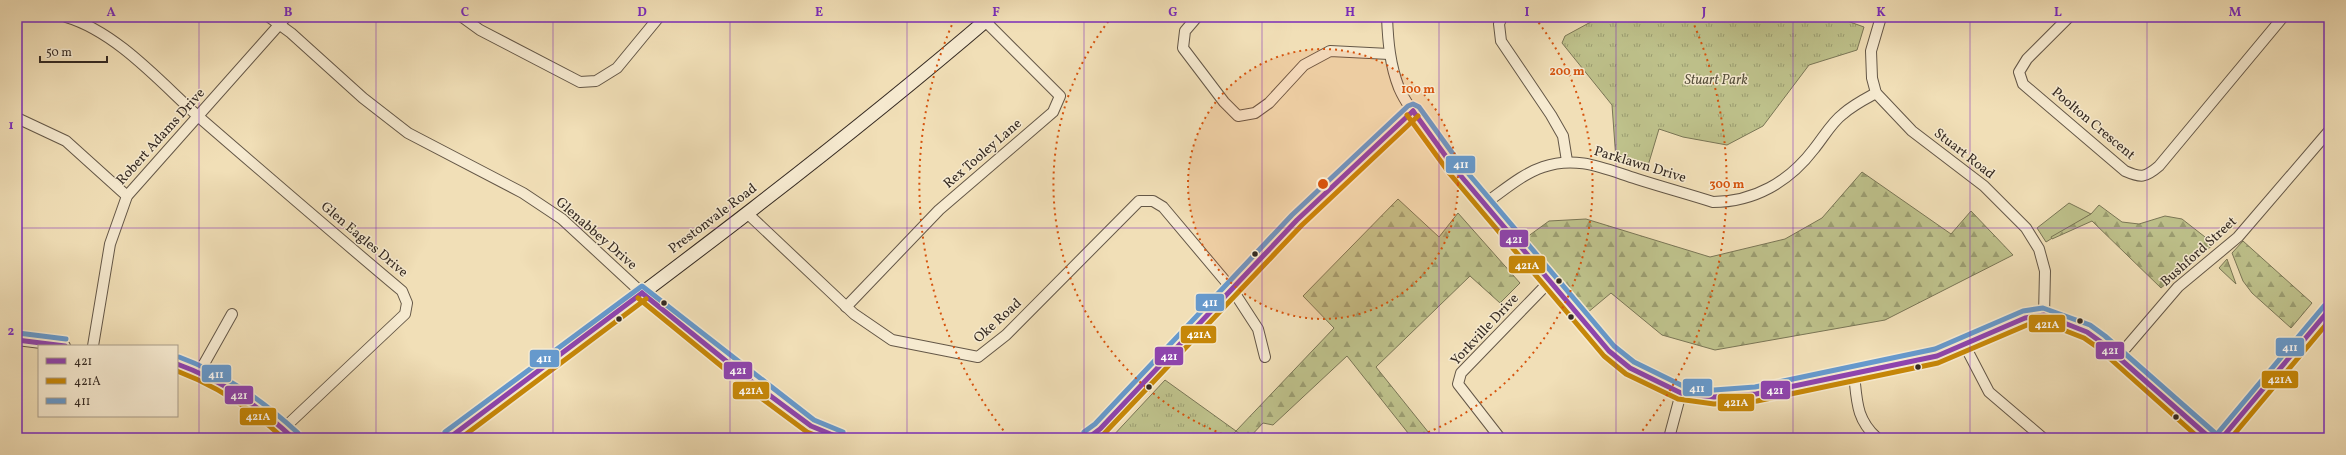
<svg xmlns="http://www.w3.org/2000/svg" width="2346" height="455" viewBox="0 0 2346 455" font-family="Vollkorn,serif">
<defs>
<pattern id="forest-firs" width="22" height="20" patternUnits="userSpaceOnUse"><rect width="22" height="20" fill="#bec18b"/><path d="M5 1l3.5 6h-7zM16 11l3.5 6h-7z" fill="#9b9d71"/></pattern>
<pattern id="park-tufts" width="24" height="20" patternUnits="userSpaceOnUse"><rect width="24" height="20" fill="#bec18b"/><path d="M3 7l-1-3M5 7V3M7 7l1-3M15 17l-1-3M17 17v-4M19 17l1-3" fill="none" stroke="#9b9d71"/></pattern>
</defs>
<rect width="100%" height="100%" fill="#f1dfb7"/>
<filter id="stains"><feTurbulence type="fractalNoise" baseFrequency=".005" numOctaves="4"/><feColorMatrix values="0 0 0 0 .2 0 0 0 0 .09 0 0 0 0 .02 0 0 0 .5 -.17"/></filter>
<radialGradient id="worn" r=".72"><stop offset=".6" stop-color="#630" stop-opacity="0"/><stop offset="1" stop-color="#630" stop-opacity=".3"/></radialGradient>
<polygon fill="#bec18b" stroke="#7a7656" points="2069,203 2091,214 2046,242 2037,228"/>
<g fill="url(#forest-firs)" stroke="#7a7656">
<polygon points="1862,172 1951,234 1971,211 2013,255 1885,320 1715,350 1662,335 1611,293 1587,313 1527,237 1549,221 1586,219 1710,257 1785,239 1822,218"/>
<polygon points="1398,199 1439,237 1458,213 1520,283 1500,303 1470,276 1376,367 1433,438 1412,438 1347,356 1273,425 1263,423 1249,438 1245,438 1236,431 1334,328 1303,296"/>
<polygon points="2099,205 2122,222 2139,224 2165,216 2182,219 2214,244 2161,288 2092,221 2052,239 2051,237 2091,214"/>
<polygon points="2243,241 2312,303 2291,328 2252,293 2243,281 2232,253"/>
<polygon points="2227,259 2236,284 2219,268"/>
</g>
<g fill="url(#park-tufts)" stroke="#7a7656">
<polygon points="1600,17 1836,17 1864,27 1857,50 1809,65 1763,126 1727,145 1683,137 1659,129 1647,169 1616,160 1612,105 1562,43 1565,36"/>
<polygon points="1165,380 1236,431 1229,438 1111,438"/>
</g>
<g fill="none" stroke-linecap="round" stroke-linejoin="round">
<g stroke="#645747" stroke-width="12">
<g id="street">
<path d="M 66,17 C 117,32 161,83 200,118 C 267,176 334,234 402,291 L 407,303 L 405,314 L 283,429"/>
<polyline points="269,17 291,33 363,98 408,133 523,193 562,219 642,293 757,386 811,426 840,438"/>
<polyline points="462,17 480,30 580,82 596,81 617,68 659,17"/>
<polyline points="1197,17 1185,31 1183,48 1224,102 1238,116 1255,113 1269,103 1304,65 1330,51 1389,54"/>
<path d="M 1387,17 C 1388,42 1390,65 1399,88 C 1408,109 1426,128 1439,146 C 1491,218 1552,284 1609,351 L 1630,368 L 1681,393 L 1714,397 L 1756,394 L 1937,356 L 2025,318 L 2044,315 L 2087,332 L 2101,342 L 2210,438"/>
<polyline points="1502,17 1499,24 1501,41 1551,115 1563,136 1567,161"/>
<polyline points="1881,17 1871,51 1872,78 1876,93 1912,131 1984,186 2026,228 2039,249 2045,271 2044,315"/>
<path d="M 2069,17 L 2027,59 L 2019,72 L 2023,84 L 2125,171 C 2141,178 2145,178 2159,166 L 2283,17"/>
<polyline points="17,118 66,141 127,196"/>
<path d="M 1484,204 C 1503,191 1522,174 1543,167 C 1577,155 1605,169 1637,179 C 1662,187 1688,194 1713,202 C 1754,202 1789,182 1814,149 C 1823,138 1832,122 1843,114 C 1853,105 1865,99 1876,93"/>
<polyline points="748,214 854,314 892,340 978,357 1006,335 1139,201 1153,201 1163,207 1232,289 1258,329 1265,357"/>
<polyline points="846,307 939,210 1053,112 1060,96 985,21"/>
<polyline points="17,340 65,346"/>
<polyline points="1964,344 1989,392 2043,438"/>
<polyline points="93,346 110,244 127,196 286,17"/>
<polyline points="2118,357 2178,287 2238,237 2329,131"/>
<path d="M 177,364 C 222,378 259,405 293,438"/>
<polyline points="200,371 232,314"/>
<path d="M 1854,374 C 1857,401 1856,419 1877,438"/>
<polyline points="1088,438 1100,429 1297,220 1413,111"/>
<polyline points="1500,438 1458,384 1461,373 1550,281"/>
<polyline points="1669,438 1681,393"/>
</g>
</g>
<g stroke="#352a22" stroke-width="15">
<g id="secondary">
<path d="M 449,438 C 632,301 816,166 990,17"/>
<polyline points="2222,438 2329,310"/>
</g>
</g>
<use href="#street" stroke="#f6ead0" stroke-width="10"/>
<use href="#secondary" stroke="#f6ead0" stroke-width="13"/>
<g stroke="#f6ead0" stroke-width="8">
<g id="bus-1">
<polyline points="1413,111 1455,169 1609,351 1630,368 1681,393 1714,397 1756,394 1937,356 2025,318 2044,315 2087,332 2101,342 2210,438"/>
<polyline points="642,293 757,386 811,426 840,438"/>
<polyline points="17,340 65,346"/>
<path d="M 177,364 C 222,380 258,406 293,438"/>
<polyline points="449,438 642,293"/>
<polyline points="1088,438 1100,429 1297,220 1413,111"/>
<polyline points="2222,438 2329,310"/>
</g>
</g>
<g stroke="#f6ead0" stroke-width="8">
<g id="bus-2">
<polyline points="1407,115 1450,174 1604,356 1626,374 1678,399 1714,404 1757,401 1938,363 2027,325 2043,322 2084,338 2097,347 2199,438"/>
<polyline points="638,298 753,392 807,432 822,438"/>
<path d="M 177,371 C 217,386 252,409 283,438"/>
<polyline points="461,438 646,299"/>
<polyline points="1100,438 1302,225 1418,116"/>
<polyline points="2231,438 2329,321"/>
</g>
</g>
<g stroke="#f6ead0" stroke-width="8">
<g id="bus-3">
<polyline points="18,333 66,339"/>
<path d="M 179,357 C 225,374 262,400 298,433"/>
<polyline points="445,432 642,286 814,420 843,432"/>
<polyline points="1084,432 1095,424 1292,215 1408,106 1413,104 1419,107 1461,165 1614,346 1634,362 1683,386 1714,390 1755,387 1935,349 2023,311 2043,308 2090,325 2105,336 2215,433"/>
<polyline points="2217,434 2324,306"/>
</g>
</g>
<use href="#bus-1" stroke="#8e44ad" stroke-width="5"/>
<use href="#bus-2" stroke="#c68708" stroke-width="5"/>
<use href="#bus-3" stroke="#69c" stroke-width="5"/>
</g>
<path fill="none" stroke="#7b2cbf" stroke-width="1" stroke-opacity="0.55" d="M 199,17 L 199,438M 376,17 L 376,438M 553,17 L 553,438M 730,17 L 730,438M 907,17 L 907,438M 1084,17 L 1084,438M 1262,17 L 1262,438M 1439,17 L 1439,438M 1616,17 L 1616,438M 1793,17 L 1793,438M 1970,17 L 1970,438M 2147,17 L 2147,438M 17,228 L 2329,228"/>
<circle cx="1323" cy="184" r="135" fill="#d6540e" fill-opacity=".12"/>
<g fill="none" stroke="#d6540e" stroke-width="2" stroke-dasharray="2 4">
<circle cx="1323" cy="184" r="135"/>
<path d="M1233 438A269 269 0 0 1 1111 18M1535 18A269 269 0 0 1 1413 438"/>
<path d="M1007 435A404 404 0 0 1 954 20M1692 20A404 404 0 0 1 1639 435"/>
</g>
<g fill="#352a22" stroke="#f6ead0" stroke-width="1.5">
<circle cx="1255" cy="254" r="3.5"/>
<circle cx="1559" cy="281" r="3.5"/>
<circle cx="664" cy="303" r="3.5"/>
<circle cx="1571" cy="317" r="3.5"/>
<circle cx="619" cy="319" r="3.5"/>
<circle cx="2080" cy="321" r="3.5"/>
<circle cx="1918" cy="367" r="3.5"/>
<circle cx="1149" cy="387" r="3.5"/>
<circle cx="2176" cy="417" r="3.5"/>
</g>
<g text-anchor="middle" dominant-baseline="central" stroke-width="3" stroke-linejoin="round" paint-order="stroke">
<g font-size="14" font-style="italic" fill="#57503c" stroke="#f6ead0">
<text x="1716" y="80">Stuart Park</text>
</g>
<g font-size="14" fill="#352a22" stroke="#f6ead0">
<text transform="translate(2093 124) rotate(40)">Poolton Crescent</text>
<text transform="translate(161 137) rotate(-48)">Robert Adams Drive</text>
<text transform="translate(983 154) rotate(-41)">Rex Tooley Lane</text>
<text transform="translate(1964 154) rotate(38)">Stuart Road</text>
<text transform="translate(1640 165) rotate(17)">Parklawn Drive</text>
<text transform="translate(713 219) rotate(-37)">Prestonvale Road</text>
<text transform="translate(596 234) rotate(41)">Glenabbey Drive</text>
<text transform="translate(364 240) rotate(40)">Glen Eagles Drive</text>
<text transform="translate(2199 252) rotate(-42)">Bushford Street</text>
<text transform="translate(998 321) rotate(-42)">Oke Road</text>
<text transform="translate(1485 330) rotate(-47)">Yorkville Drive</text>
</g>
</g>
<circle cx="1323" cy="184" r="6" fill="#d6540e" stroke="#f6ead0" stroke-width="2"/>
<g font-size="12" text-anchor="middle" font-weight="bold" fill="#d6540e" stroke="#f6ead0" stroke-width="3" stroke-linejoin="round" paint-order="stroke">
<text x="1567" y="75">200 m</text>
<text x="1418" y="93">100 m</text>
<text x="1727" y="188">300 m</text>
</g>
<g stroke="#f6ead0" stroke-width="1.5">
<rect x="1445" y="155" width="31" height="19" rx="4" fill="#69c"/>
<rect x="1499" y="229" width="30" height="19" rx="4" fill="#8e44ad"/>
<rect x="1508" y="255" width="38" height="19" rx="4" fill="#c68708"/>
<rect x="1195" y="293" width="30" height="19" rx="4" fill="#69c"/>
<rect x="2028" y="314" width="38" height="19" rx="4" fill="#c68708"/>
<rect x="1180" y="325" width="37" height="19" rx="4" fill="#c68708"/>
<rect x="2275" y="337" width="30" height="20" rx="4" fill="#69c"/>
<rect x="2095" y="341" width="30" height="19" rx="4" fill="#8e44ad"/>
<rect x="1154" y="346" width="30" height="20" rx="4" fill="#8e44ad"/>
<rect x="529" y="349" width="31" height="19" rx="4" fill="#69c"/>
<rect x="723" y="361" width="30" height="19" rx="4" fill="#8e44ad"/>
<rect x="201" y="364" width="31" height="19" rx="4" fill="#69c"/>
<rect x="2261" y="370" width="38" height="19" rx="4" fill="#c68708"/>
<rect x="1682" y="378" width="31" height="19" rx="4" fill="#69c"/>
<rect x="1760" y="380" width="31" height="20" rx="4" fill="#8e44ad"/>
<rect x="732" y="381" width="38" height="19" rx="4" fill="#c68708"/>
<rect x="224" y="385" width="30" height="20" rx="4" fill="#8e44ad"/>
<rect x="1717" y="393" width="38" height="19" rx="4" fill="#c68708"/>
<rect x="239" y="407" width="38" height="19" rx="4" fill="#c68708"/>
</g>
<g font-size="11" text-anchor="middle" font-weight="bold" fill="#fff">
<text x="1461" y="168">411</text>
<text x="1514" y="243">421</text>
<text x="1527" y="269">421A</text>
<text x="1210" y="306">411</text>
<text x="2047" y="328">421A</text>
<text x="1199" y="338">421A</text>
<text x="2290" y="351">411</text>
<text x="2110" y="354">421</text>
<text x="1169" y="360">421</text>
<text x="544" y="362">411</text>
<text x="738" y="374">421</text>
<text x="216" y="378">411</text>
<text x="2280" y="383">421A</text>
<text x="1697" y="392">411</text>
<text x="1775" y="394">421</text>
<text x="751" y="394">421A</text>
<text x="239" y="399">421</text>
<text x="1736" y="406">421A</text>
<text x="258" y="420">421A</text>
</g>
<rect width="2346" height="455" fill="none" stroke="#f1dfb7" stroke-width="44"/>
<rect x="38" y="345" width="140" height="72" fill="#f6ead0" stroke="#a99d8a"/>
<rect x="46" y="358" width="20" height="6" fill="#8e44ad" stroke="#a99d8a"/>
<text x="74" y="365" font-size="12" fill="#352a22">421</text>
<rect x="46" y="378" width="20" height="6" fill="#c68708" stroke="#a99d8a"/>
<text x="74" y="385" font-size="12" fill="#352a22">421A</text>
<rect x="46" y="398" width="20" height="6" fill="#6699cc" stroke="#a99d8a"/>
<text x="74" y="405" font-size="12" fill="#352a22">411</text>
<path d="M40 56v6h67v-6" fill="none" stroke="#352a22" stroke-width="2"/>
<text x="46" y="56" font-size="12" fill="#352a22" stroke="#f6ead0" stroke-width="3" paint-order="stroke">50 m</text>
<rect x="22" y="22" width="2302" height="411" fill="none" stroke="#7b2cbf" stroke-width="1.5"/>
<g font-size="13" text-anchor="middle" font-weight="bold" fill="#7b2cbf">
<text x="111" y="16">A</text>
<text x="288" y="16">B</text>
<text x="465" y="16">C</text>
<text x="642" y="16">D</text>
<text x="819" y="16">E</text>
<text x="996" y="16">F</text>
<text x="1173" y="16">G</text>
<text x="1350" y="16">H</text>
<text x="1527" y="16">I</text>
<text x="1704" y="16">J</text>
<text x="1881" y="16">K</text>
<text x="2058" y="16">L</text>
<text x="2235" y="16">M</text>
<text x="11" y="129">1</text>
<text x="11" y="335">2</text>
</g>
<rect width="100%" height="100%" filter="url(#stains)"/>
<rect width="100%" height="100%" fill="url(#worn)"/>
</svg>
